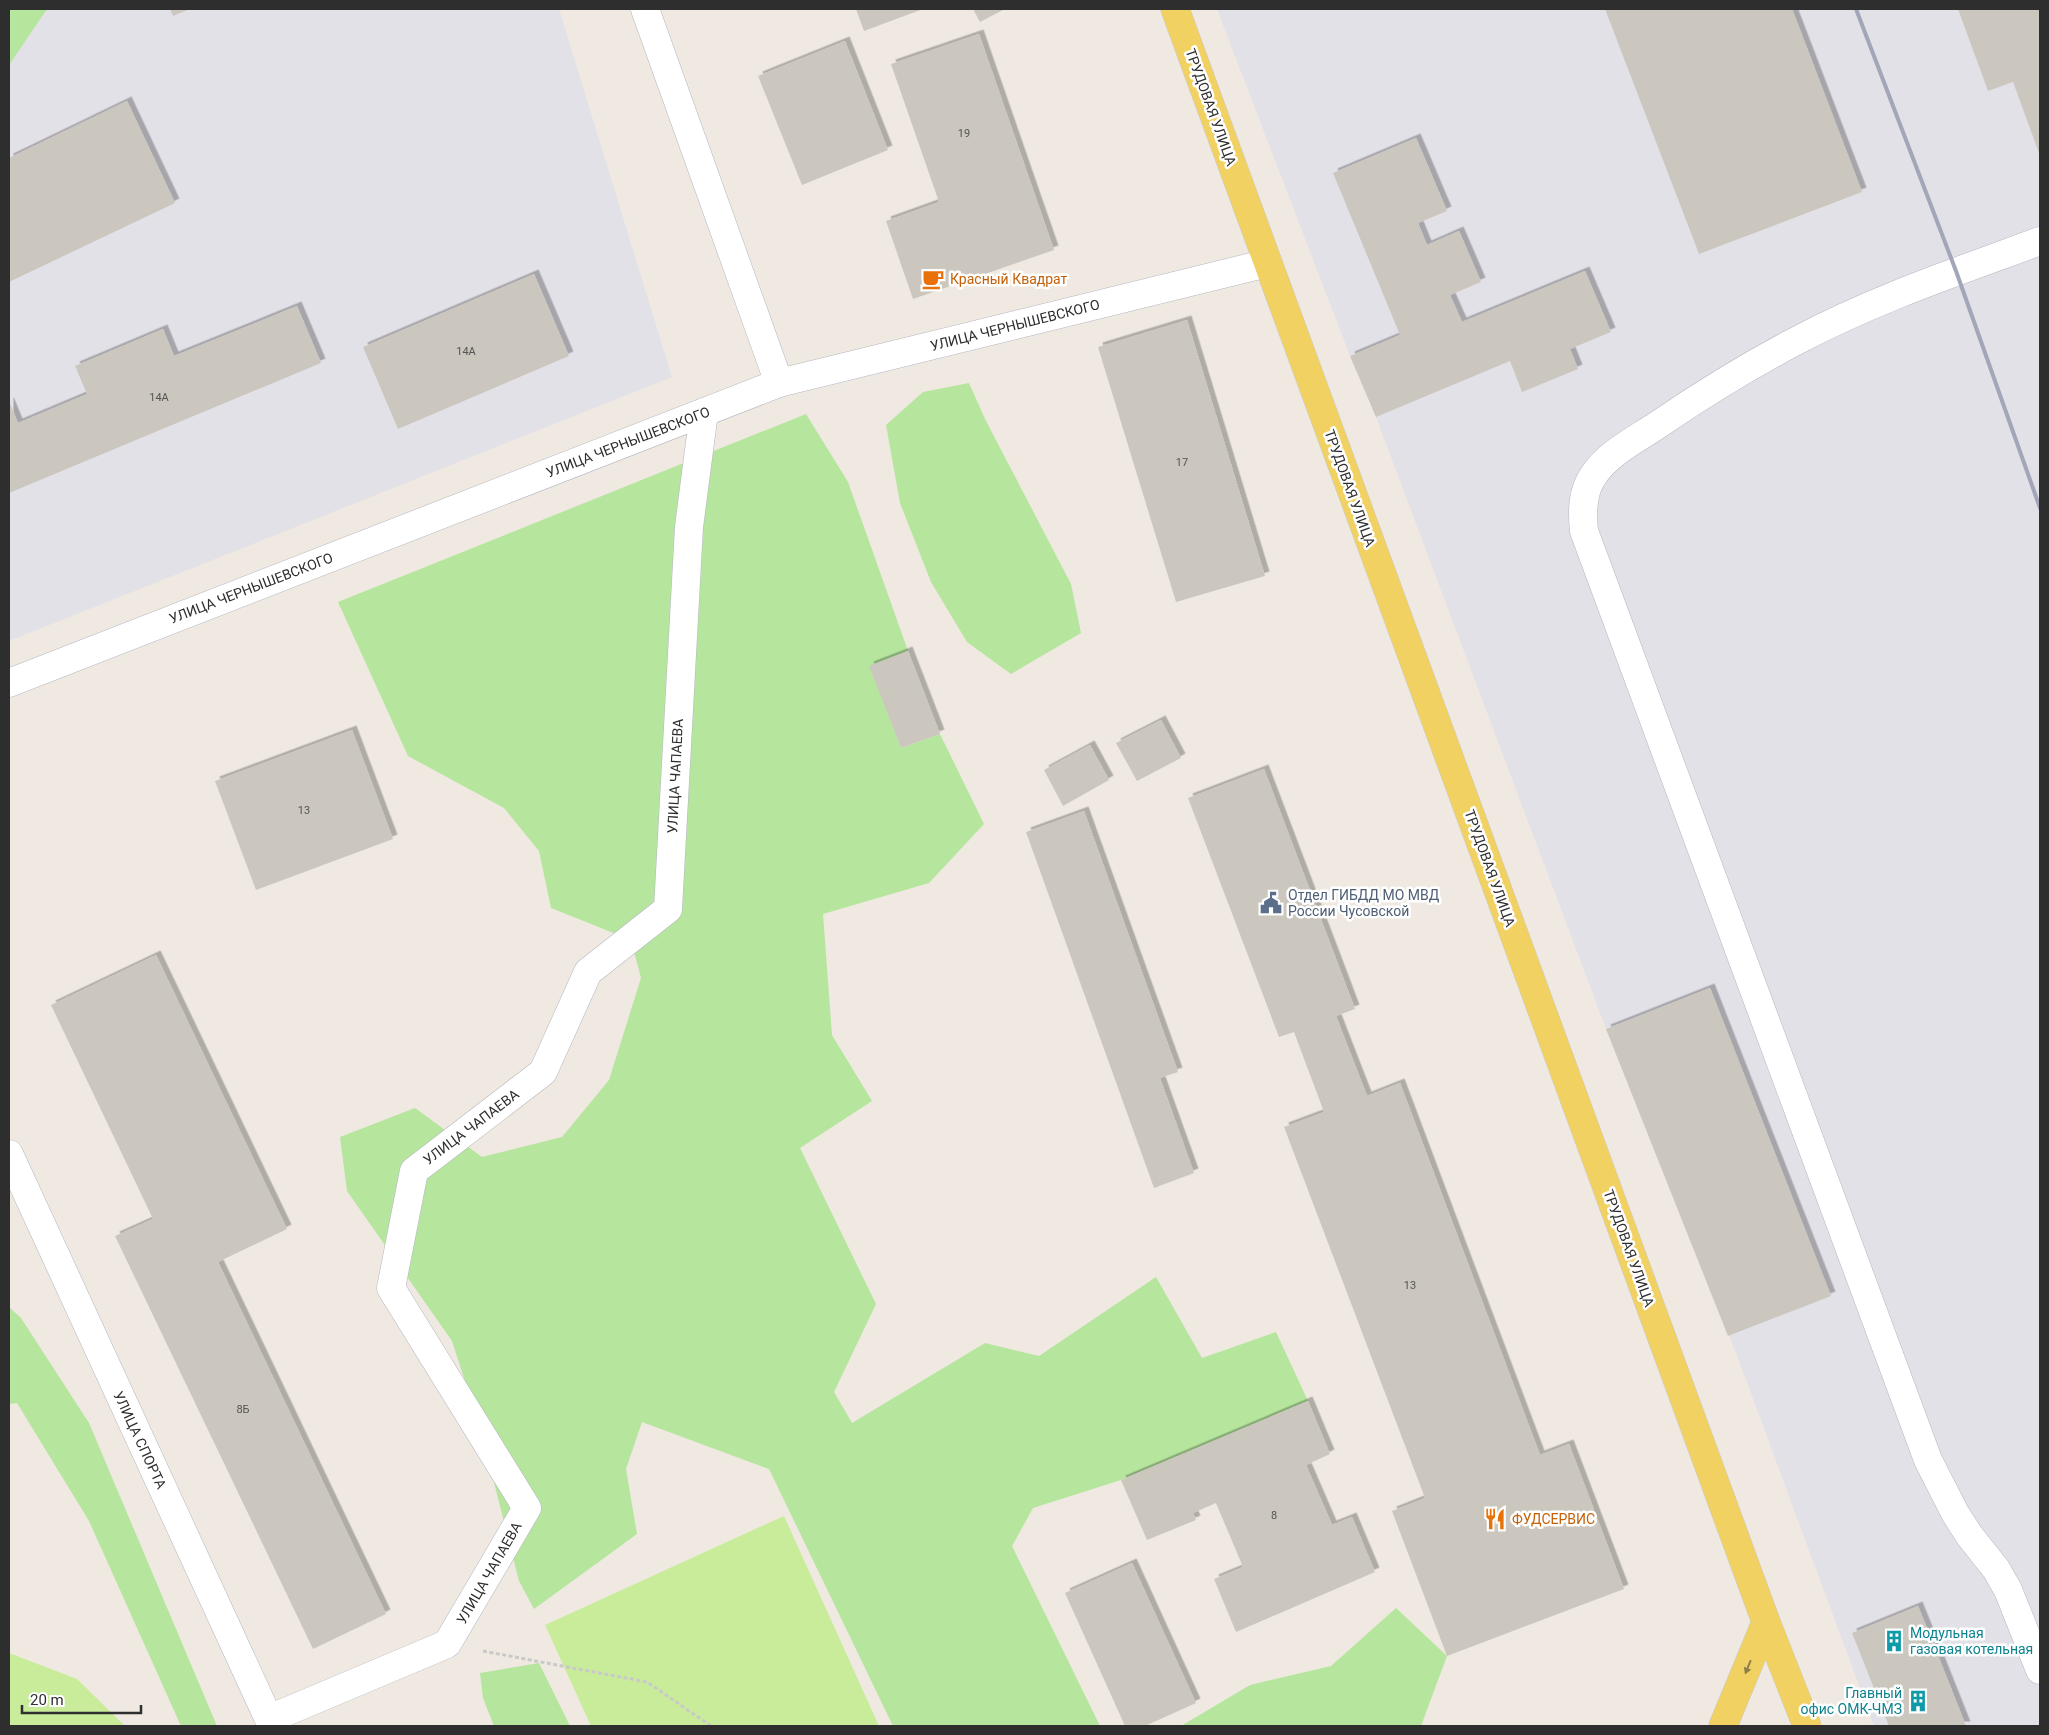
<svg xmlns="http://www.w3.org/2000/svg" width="2049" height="1735" viewBox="0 0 2049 1735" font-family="Roboto,sans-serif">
<defs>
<filter id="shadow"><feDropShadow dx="4.5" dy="-4.5" stdDeviation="0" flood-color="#0004"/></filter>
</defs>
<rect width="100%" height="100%" fill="#efe9e1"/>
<g fill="#e3e1e8">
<polygon points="9,9 559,9 672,377 9,641"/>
<polygon points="1217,9 2040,9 2040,1726 1874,1726 1739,1361 1606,1029 1376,417 1350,356"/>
</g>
<g fill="#b6e59e">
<polygon points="9,9 47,9 9,65"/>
<polygon points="969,383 986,421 1071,584 1081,633 1011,674 967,642 931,582 900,503 886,425 923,392"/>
<polygon points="806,414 848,482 908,651 870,666 901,748 940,734 984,824 929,883 823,914 832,1035 872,1101 800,1148 876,1304 834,1392 852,1423 985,1343 1039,1356 1156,1277 1202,1358 1276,1332 1308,1401 1121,1480 1033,1508 1012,1546 1100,1726 893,1726 769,1469 642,1422 626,1469 637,1534 534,1609 519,1581 480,1427 452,1341 347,1191 340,1137 415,1108 482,1157 562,1137 609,1080 641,978 631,940 551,908 539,851 504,808 408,756 338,602"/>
<polygon points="9,1307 21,1318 89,1423 217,1726 181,1726 89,1521 17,1403 9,1404"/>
<polygon points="1396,1608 1447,1656 1421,1726 1181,1726 1250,1685 1331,1666"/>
<polygon points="539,1663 570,1726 494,1726 483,1698 480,1673"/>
</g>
<g fill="#c9ec9a">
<polygon points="784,1516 879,1726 591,1726 545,1625"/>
<polygon points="9,1653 77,1679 125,1726 9,1726"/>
</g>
<g fill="#cbc7bf" filter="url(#shadow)">
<polygon points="170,9 190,9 173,16"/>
<polygon points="856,9 923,9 864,31"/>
<polygon points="973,9 1005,9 980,22"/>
<polygon points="1605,9 1792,9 1862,192 1699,254"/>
<polygon points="1958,9 2040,9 2040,156 2013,82 1988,91"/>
<polygon points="979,34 1054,250 913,299 886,221 939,202 891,64"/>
<polygon points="845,41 888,150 802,185 758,76"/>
<polygon points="127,101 175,203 9,282 9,158"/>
<polygon points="1416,138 1447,211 1418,223 1427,245 1459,231 1481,282 1450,295 1462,322 1585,271 1611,332 1570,349 1578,369 1522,392 1510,361 1376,417 1350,356 1400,335 1333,173"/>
<polygon points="534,274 569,356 398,429 363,347"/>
<polygon points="297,306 321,363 9,493 9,401 18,423 87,394 75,366 163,329 174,356"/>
<polygon points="1187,320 1265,576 1176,602 1098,347"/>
<polygon points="908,651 940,734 901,748 869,666"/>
<polygon points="1161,720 1181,758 1137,781 1116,743"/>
<polygon points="352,730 393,839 256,890 215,781"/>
<polygon points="1090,745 1109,780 1063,806 1044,770"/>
<polygon points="1264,769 1355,1009 1336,1016 1367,1096 1400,1083 1540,1455 1569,1444 1624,1589 1447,1656 1392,1511 1425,1498 1284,1127 1324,1112 1294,1032 1279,1037 1188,798"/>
<polygon points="1084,811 1178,1072 1160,1078 1194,1173 1154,1188 1026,832"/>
<polygon points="156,955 287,1229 218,1262 386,1614 313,1649 115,1236 153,1219 51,1005"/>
<polygon points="1710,988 1831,1296 1728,1336 1606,1029"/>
<polygon points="1308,1401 1330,1454 1306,1465 1332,1525 1352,1517 1375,1572 1236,1632 1214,1579 1243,1567 1216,1503 1193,1513 1196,1520 1147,1540 1121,1480"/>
<polygon points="1132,1563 1196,1703 1145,1726 1125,1726 1065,1593"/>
<polygon points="1918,1606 1935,1648 1966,1726 1889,1726 1852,1633"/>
</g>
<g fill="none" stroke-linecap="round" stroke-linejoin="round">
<g stroke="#b4b7c1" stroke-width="29">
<g id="minor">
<polyline points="645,9 779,383"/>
<path d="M 2040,241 C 1959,271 1875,299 1798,340 C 1750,365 1703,394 1659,424 C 1637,439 1608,453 1593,476 C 1582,492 1582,512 1584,531 L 1928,1460 L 1955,1513 L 1969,1535 L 1996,1569 L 2008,1590 L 2040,1670"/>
<polyline points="9,683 779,383 1268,263"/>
<polyline points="9,1154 272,1726"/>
<polyline points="269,1719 447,1644 527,1508 391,1288 414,1171 543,1072 588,972 668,909 689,527 704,412"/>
</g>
</g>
<g stroke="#c9c9c9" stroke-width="29">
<g id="major">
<polyline points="1175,9 1766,1622 1807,1726"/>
<polyline points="1723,1726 1766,1622"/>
</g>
</g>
<polyline stroke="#c9c9c9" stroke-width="3" stroke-dasharray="4 2.5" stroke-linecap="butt" points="483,1651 647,1682 711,1726"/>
<use href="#minor" stroke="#fff" stroke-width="28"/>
<use href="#major" stroke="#f2d163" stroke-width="28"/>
<polyline stroke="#a3a6b8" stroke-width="4" points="1856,9 1956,271 2040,508"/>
</g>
<defs><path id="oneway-solid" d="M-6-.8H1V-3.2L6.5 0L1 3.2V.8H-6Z" transform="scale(1.25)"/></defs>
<use fill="#908048" href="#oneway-solid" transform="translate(1748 1667) rotate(112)"/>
<defs>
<g id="cafe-bare" transform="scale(1.725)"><path d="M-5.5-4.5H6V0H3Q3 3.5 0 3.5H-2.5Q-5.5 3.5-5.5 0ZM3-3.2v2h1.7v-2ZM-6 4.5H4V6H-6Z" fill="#e8710a" stroke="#fff" stroke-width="2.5" paint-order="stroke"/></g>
<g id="civic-bare" transform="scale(1.725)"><path d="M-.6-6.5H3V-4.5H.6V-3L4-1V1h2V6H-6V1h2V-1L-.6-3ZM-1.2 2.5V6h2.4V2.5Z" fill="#5c6f8a" stroke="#fff" stroke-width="2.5" paint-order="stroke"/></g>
<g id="restaurant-bare" transform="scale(1.725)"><path d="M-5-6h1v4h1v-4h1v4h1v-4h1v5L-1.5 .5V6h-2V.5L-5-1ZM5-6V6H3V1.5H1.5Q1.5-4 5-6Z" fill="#e8710a" stroke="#fff" stroke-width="2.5" paint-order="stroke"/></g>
<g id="building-bare" transform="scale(1.725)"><path d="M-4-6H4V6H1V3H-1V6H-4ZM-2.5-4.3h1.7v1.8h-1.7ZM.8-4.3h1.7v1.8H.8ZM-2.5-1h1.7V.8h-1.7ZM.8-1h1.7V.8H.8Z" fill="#0f9aa8" stroke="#fff" stroke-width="2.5" paint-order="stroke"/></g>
</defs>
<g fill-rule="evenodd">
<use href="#cafe-bare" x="933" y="279"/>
<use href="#civic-bare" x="1271" y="903"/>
<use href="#restaurant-bare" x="1495" y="1519"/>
<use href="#building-bare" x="1894" y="1641"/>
<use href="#building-bare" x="1918" y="1701"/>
</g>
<g text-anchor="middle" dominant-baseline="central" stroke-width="5" stroke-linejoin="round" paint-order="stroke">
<g font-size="11" fill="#555452">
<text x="964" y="133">19</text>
<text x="466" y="351">14А</text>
<text x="159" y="397">14А</text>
<text x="1182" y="462">17</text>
<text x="304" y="810">13</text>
<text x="1410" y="1285">13</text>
<text x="243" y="1409">8Б</text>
<text x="1274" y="1515">8</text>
</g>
<g font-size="14" fill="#2e2e2e" stroke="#fff">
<text transform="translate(1211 107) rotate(70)">ТРУДОВАЯ УЛИЦА</text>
<text transform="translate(1015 325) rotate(-14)">УЛИЦА ЧЕРНЫШЕВСКОГО</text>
<text transform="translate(628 442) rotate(-21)">УЛИЦА ЧЕРНЫШЕВСКОГО</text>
<text transform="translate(1350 488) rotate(70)">ТРУДОВАЯ УЛИЦА</text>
<text transform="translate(251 588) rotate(-21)">УЛИЦА ЧЕРНЫШЕВСКОГО</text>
<text transform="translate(675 776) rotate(-87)">УЛИЦА ЧАПАЕВА</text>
<text transform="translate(1490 868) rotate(70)">ТРУДОВАЯ УЛИЦА</text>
<text transform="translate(471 1127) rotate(-37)">УЛИЦА ЧАПАЕВА</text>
<text transform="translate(1629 1248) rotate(70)">ТРУДОВАЯ УЛИЦА</text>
<text transform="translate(140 1440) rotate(65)">УЛИЦА СПОРТА</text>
<text transform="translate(489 1573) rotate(-60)">УЛИЦА ЧАПАЕВА</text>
</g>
<g font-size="14" fill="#c56008" stroke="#fff" text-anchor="start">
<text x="950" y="279">Красный Квадрат</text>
<text x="1512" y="1519">ФУДСЕРВИС</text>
</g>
<g font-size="14" fill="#4e5e75" stroke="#fff" text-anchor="start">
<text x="1288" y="895">Отдел ГИБДД МО МВД<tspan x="1288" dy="16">России Чусовской</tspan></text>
</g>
<g font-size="14" fill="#0d838f" stroke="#fff" text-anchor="start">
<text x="1910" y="1633">Модульная<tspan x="1910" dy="16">газовая котельная</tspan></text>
<text x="1902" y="1693" text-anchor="end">Главный<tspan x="1902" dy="16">офис ОМК-ЧМЗ</tspan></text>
</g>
</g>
<rect width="2049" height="1735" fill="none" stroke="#2e2e2e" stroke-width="20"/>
<path d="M22 1705v8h119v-8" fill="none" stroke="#2e2e2e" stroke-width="2.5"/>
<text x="30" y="1705" font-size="15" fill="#2e2e2e" stroke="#ffffff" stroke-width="4" paint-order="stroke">20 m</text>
</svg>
